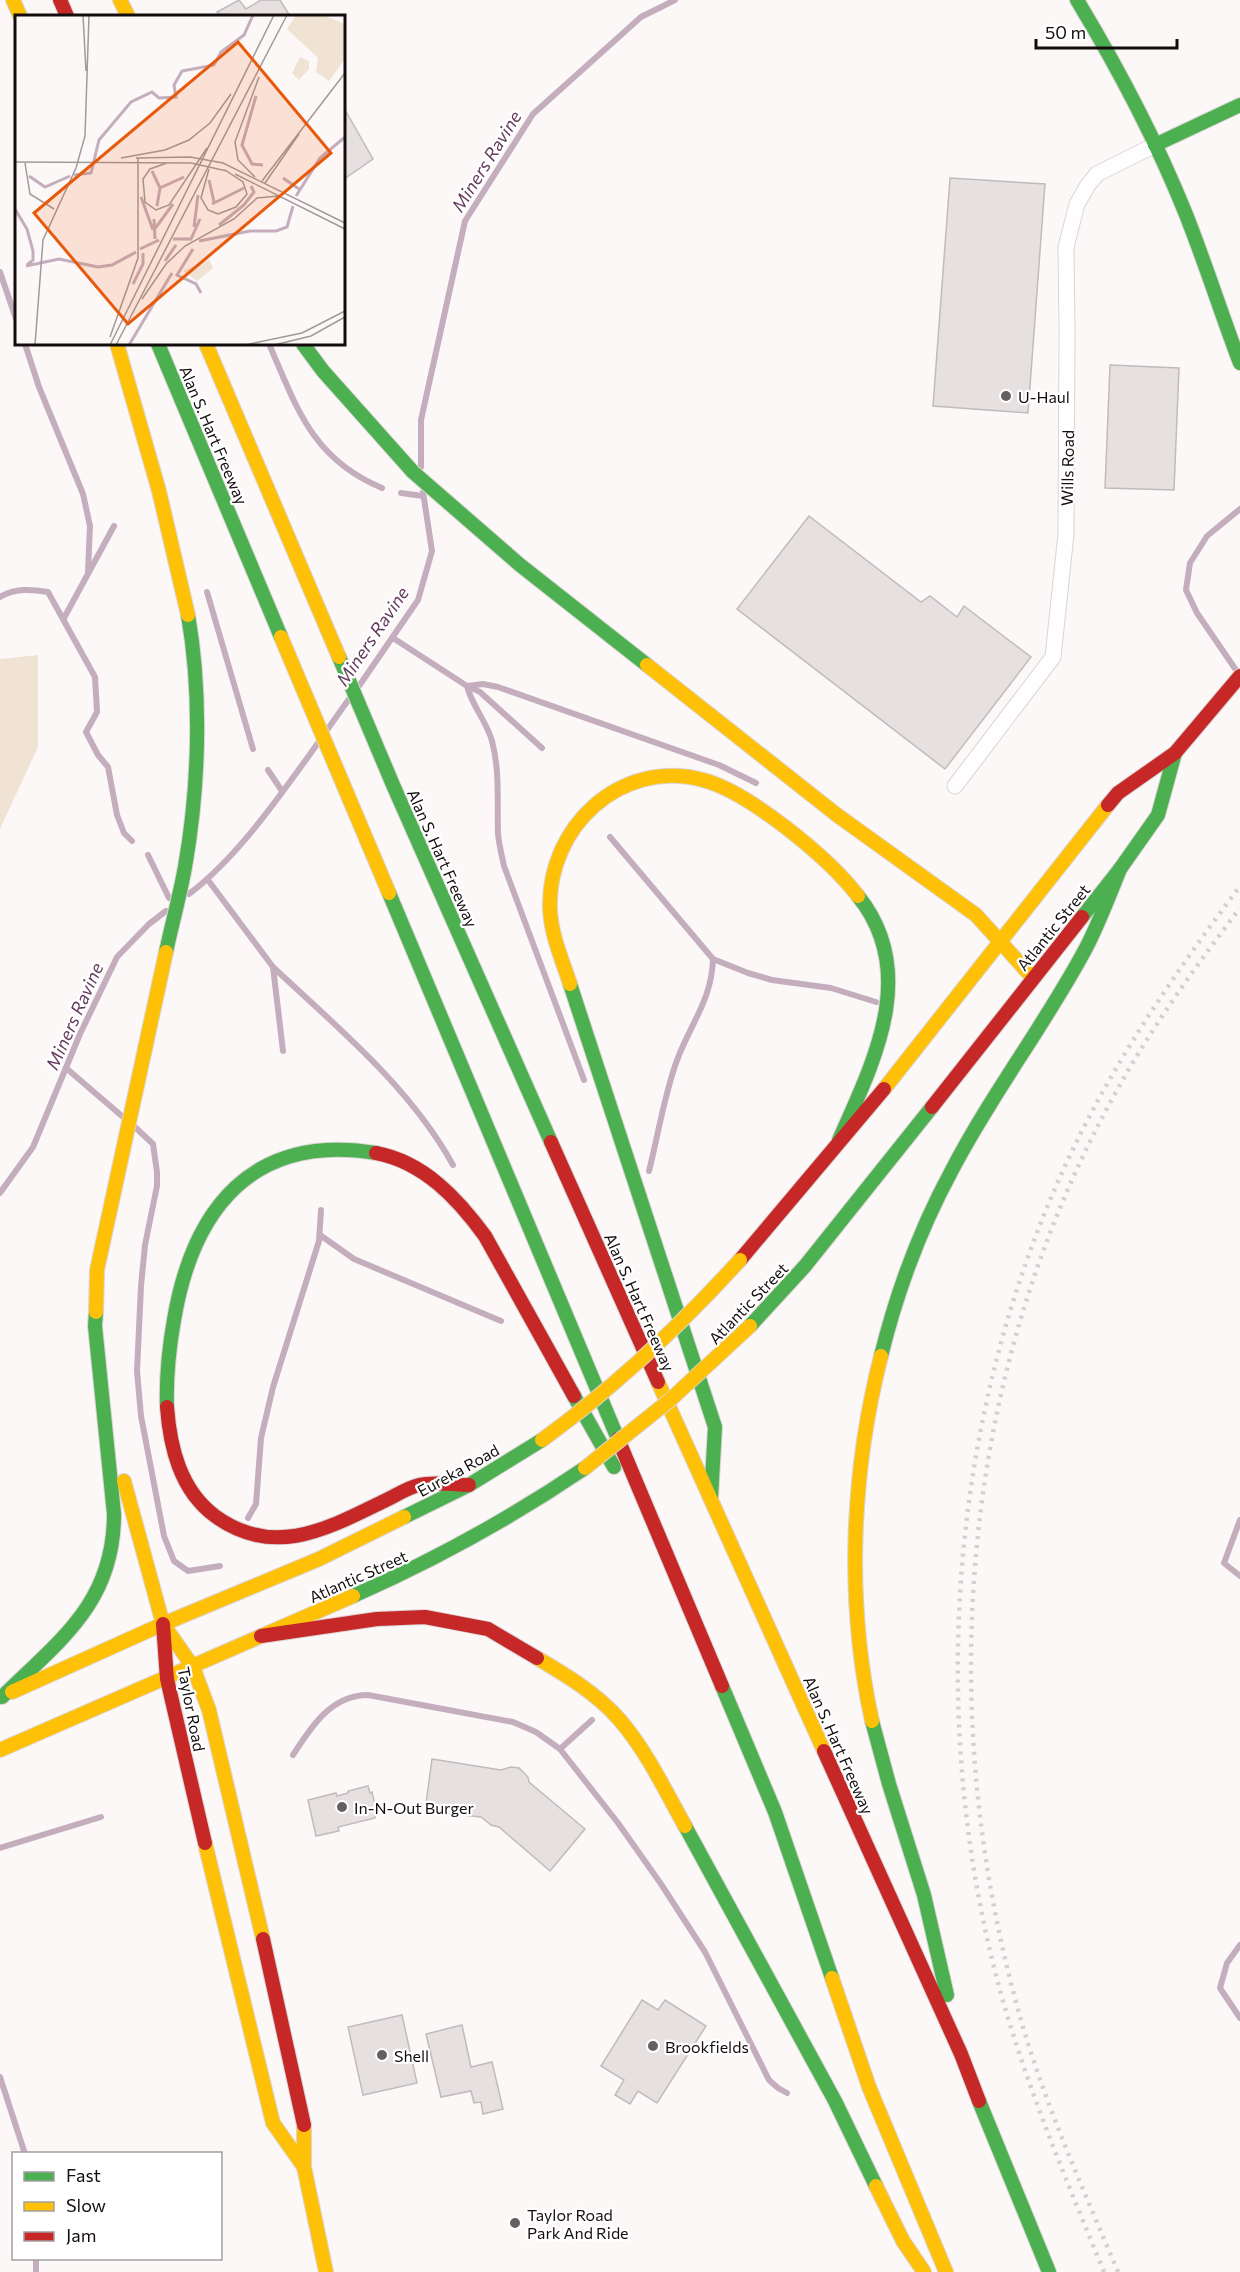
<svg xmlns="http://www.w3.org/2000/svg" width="1240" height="2272" viewBox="0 0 1240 2272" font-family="Commissioner,sans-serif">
<rect width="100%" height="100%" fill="#fdf8f8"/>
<polygon fill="#f0e3d4" points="38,655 38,747 0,829 0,659"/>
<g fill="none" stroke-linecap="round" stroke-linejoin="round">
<g stroke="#c4aebe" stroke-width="6">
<polyline points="0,272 16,319"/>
<polyline points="25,344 39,387 83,494 90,526 88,571"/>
<path d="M 269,344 C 297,408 312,459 382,488"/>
<polyline points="421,467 421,420 465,221 533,114 641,17 675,0"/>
<polyline points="401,493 423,496"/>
<polyline points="207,592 253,749"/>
<path d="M 0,597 C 15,588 31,589 48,592 L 95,677 L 97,712 L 86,732 L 98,755 L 108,767 L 117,815 L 124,833 L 132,841"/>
<polyline points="64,618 114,526"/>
<polyline points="393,638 467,686 480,692 542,748"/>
<polyline points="1238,673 1197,613 1186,590 1190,563 1207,536 1240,509"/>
<polyline points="359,686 418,600 432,551 423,492"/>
<polyline points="327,730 349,699"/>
<polyline points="268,770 282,791"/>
<path d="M 610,837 L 713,959 C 712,1000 689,1026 676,1063 C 664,1097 658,1135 649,1171"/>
<polyline points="148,855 169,898"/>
<polyline points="208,880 273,967 283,1051"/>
<path d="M 189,894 C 239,856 281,794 318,743"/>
<polyline points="713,959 748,973 772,980 831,988 876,1002"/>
<path d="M 273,967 C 337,1027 410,1087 453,1165"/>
<polyline points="66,1068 123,1117"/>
<path d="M 584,1080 L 504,866 C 502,856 499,845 498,834 C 497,803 500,771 492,741 C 487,722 471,704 467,686 L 483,684 L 498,687 L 719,765 L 756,783"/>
<polyline points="136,1128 153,1144 157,1172 157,1186 145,1245 141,1286 137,1371 141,1416 164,1536 174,1561 188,1571 220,1566"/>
<polyline points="0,1193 33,1147 80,1034 117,957 149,924 166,911"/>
<polyline points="320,1235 354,1259 501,1321"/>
<polyline points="248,1518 256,1504 261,1438 273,1387 319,1241 321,1210"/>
<polyline points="1240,1520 1224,1563 1240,1576"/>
<polyline points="560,1749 592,1720"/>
<path d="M 293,1755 C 311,1727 331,1695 368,1695 L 513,1722 L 536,1732 L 560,1749 L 618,1823 L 661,1884 L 705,1952 L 769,2080 L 778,2088 L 787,2093"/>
<polyline points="0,1848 101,1817"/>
<polyline points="1240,1945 1227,1963 1220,1988 1240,2018"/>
<polyline points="0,2077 25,2154"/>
<polyline points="36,2258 36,2272"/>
</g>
</g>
<g fill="#e6e0e1" stroke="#c0bbbc" stroke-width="1.5">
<polygon points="239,0 246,9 261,0 280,0 290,16 220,16 217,12"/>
<polygon points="344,108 373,159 344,179"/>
<polygon points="950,178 1045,184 1028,413 933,406"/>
<polygon points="1110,365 1179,368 1174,490 1105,488"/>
<polygon points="809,516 921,602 930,596 957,617 964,606 1031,657 945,769 737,609"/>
<polygon points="432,1759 501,1770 511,1767 519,1768 528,1777 529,1782 585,1829 550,1871 499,1827 491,1825 481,1817 425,1811"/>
<polygon points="368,1786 370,1793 372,1792 377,1813 375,1814 375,1818 338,1827 339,1831 316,1836 308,1800 336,1793 337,1796 348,1793 348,1791"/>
<polygon points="642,2000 658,2010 665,2000 706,2026 657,2103 638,2091 630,2104 615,2095 624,2080 601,2066"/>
<polygon points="402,2015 417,2083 363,2095 348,2027"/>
<polygon points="462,2025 471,2067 492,2062 503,2109 483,2114 481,2102 474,2103 471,2091 441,2097 426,2034"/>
</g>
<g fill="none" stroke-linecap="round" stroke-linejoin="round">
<g stroke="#dad5d4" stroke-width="17">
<polyline id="street" points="955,786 1053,657 1066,534 1067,331 1066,247 1077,204 1088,185 1097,174 1155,145"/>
</g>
<g stroke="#dad5d4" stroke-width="16">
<g id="fast">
<path d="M 1077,0 C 1118,68 1155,138 1185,212 C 1205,262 1221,313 1240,363"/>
<polyline points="1155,145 1240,105"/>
<polyline points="158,344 281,637"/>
<polyline points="303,344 323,371 413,472 520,565 647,665"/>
<polyline points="339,657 393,785 551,1142"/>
<polyline points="389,893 618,1439"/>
<polyline points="1082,917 1120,869 1158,815 1175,753"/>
<path d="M 166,952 C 172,924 180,895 185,867 C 199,787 202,695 188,615"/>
<polyline points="570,984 715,1427 711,1498"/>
<path d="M 839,1140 C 873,1063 920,973 858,896"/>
<polyline points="750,1326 805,1266 932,1107"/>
<path d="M 881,1356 C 897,1291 920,1229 952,1170 C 992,1093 1045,1025 1086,948 C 1099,923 1109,896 1120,869"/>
<polyline points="574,1396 614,1467"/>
<path d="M 167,1407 C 166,1377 169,1348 174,1320 C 193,1207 254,1133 376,1153"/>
<polyline points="404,1517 469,1485 542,1440"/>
<path d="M 353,1596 C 435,1560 511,1518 585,1468"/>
<polyline points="722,1686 775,1812 832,1978"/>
<path d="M 2,1697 C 60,1640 114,1603 114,1514 L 95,1326 L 96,1312"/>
<polyline points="872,1721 889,1784 924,1895 947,1995"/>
<polyline points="685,1826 835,2101 876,2186"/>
<polyline points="979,2101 1049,2272"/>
</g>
</g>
<g stroke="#dad5d4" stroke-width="16">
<g id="slow">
<polyline points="13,0 20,16"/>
<polyline points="120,0 128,16"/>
<polyline points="117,344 159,491 188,615"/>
<polyline points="206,344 339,657"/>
<polyline points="281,637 389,893"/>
<polyline points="647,665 837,815 976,915 1033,978"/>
<path d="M 570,984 C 562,959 551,935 550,909 C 547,827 621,758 703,780 C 749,792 829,858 858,896"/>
<polyline points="884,1089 1108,805"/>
<polyline points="96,1312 97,1270 166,952"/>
<polyline points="658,1382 824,1751"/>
<polyline points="124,1481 163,1624"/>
<polyline points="163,1624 193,1667 209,1710 263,1939"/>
<path d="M 537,1658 C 566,1675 596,1693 619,1719 C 646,1750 665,1790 685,1826"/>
<polyline points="12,1692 163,1624 319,1559 404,1517"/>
<path d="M 872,1721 C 846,1602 851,1474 881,1356"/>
<polyline points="0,1750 353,1596"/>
<polyline points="205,1843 273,2123 304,2167"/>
<polyline points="832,1978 869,2087 946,2272"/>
<polyline points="304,2125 304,2167 326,2272"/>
<polyline points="876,2186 903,2241 924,2272"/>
</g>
</g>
<g stroke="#dad5d4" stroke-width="16">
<g id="jam">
<polyline points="60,0 67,16"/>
<polyline points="1108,805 1118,793 1175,753 1240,676"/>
<polyline points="932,1107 1082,917"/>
<polyline points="551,1142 658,1382"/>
<path d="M 376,1153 C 424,1162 458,1199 485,1236 L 574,1396"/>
<polyline points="740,1260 884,1089"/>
<path d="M 167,1407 C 170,1447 180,1490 215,1516 C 273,1558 325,1530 382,1502 C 394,1497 406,1488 419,1485 C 435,1481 453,1485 469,1485"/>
<polyline points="618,1439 722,1686"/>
<polyline points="163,1624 167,1679 205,1843"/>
<polyline points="261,1636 377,1619 425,1617 488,1629 537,1658"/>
<polyline points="824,1751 961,2054 979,2101"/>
<polyline points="263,1939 304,2125"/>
</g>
</g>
<use href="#street" stroke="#fffefe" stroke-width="15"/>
<use href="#fast" stroke="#4caf50" stroke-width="14"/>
<use href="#slow" stroke="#ffc107" stroke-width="14"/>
<use href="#jam" stroke="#c62828" stroke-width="14"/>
<g stroke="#d2d0d0" stroke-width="4.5" stroke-dasharray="3 6" stroke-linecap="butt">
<path d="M 1104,2272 C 1061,2167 1016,2062 990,1951 C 926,1678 957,1372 1087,1121 C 1130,1038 1184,961 1240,886"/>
<path d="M 1118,2272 C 1084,2191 1048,2111 1023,2027 C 931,1712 959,1363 1125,1076 C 1159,1017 1199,962 1240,908"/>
</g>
<g stroke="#dad5d4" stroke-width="16" stroke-linecap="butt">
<g id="slow-bridge">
<path d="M 542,1440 C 615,1387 679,1327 740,1260"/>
<polyline points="585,1468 670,1400 750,1326"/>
</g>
</g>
<use href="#slow-bridge" stroke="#ffc107" stroke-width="14"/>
</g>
<g fill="#665f5f" stroke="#fff" stroke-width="2">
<circle cx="1006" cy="396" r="6"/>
<circle cx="342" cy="1807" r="6"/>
<circle cx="653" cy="2046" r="6"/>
<circle cx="382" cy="2055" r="6"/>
<circle cx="515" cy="2223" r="6"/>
</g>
<g text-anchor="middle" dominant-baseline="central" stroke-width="4.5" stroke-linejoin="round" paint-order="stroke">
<g font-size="16" fill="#140d0d" stroke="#fff" text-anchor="start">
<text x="1018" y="396">U-Haul</text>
<text x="354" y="1807">In-N-Out Burger</text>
<text x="665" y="2046">Brookfields</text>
<text x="394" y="2055">Shell</text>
<text x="527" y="2214">Taylor Road<tspan x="527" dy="18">Park And Ride</tspan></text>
</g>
<g font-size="16" fill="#140d0d" stroke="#fff">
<text transform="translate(214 435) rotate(67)">Alan S. Hart Freeway</text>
<text transform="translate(1067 468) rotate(-89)">Wills Road</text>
<text transform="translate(443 858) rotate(66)">Alan S. Hart Freeway</text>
<text transform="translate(1053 927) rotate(-51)">Atlantic Street</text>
<text transform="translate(640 1302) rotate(66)">Alan S. Hart Freeway</text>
<text transform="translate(748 1303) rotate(-46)">Atlantic Street</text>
<text transform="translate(458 1470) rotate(-29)">Eureka Road</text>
<text transform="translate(358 1576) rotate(-24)">Atlantic Street</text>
<text transform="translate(192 1709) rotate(79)">Taylor Road</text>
<text transform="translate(839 1745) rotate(66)">Alan S. Hart Freeway</text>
</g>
<g font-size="18" font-style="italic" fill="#643b5d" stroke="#fff">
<text transform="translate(486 161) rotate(-58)">Miners Ravine</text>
<text transform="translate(372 636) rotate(-56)">Miners Ravine</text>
<text transform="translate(74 1016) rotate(-66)">Miners Ravine</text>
</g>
</g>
<g transform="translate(15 15)">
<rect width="330" height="330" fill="#fdf8f8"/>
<path d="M 281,0 L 308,0 L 330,9 L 330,44 L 314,66 L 301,57 L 303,43 L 272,14 ZM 285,42 L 294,46 L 294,54 L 284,65 L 277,58 ZM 194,244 L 198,253 L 182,266 L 168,256 Z" fill="#f0e3d4"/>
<path fill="none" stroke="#c4aebe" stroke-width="3" d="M 241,81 L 227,130 L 237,149 L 248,150M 137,156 L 145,173M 59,160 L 76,158 L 84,125 L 116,87 L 137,77 L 144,83 L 161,82 L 159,70 L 167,56 L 199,50 L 206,37 L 229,20 L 238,0M 14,161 L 30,172 L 55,161M 268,163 L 284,174M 194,165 L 199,187M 281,181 L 305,143 L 330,122M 126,182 L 138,215M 197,189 L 229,173M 142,191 L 145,173 L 169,162M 0,194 L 12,214 L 18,236 L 18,245 L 12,250M 139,204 L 140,224M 204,210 L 229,190 L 239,177 L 236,171M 179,212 L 183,180M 139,215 L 158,189M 158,224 L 177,224M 176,224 L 185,204M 184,226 L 235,216 L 261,216 L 272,212 L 278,191M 125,234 L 144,225M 178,234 L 162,260 L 181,269 L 186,278M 150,246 L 161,230M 11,251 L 44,244 L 83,252 L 97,250 L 121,237M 118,269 L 128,249 L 128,238M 114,330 L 157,258"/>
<path fill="none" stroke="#a09a9a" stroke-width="1.5" d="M 68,0 L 71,56M 106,143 L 150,135 L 174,125 L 195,108 L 216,79M 121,143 L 175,142 L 208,148 L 330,208M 0,147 L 176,148 L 212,156M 10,148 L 15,179 L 39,194M 152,148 L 135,154 L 128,164 L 130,187 L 141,195 L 154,190 L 192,133M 194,154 L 186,183 L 193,195 L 203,199 L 221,192 L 232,179 L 228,167 L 210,155M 220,159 L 330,214M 240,162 L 223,145 L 220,127 L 244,62M 247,166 L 330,58M 250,168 L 284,119M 127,284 L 151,249 L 170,231 L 219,204 L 242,183 L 264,181M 95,322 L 123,243 L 123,143M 20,330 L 28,225 L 61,153 L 70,121 L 74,0M 95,330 L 259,0M 101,330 L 272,0M 230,330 L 287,318 L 330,296M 259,330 L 296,321 L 330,302"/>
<path fill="#e8590c" fill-opacity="0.15" stroke="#e8590c" stroke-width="3" d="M 223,27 L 316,138 L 113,309 L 19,198 Z"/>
<rect width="330" height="330" fill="none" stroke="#140d0d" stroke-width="3"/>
</g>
<rect x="12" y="2152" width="210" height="108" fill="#ffffff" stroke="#a19e9e" stroke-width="1.5"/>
<rect x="24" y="2172" width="30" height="9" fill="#4caf50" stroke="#a19e9e" stroke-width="1.5"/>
<text x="66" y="2182" font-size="18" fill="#140d0d">Fast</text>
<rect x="24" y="2202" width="30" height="9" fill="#ffc107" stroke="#a19e9e" stroke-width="1.5"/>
<text x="66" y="2212" font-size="18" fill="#140d0d">Slow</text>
<rect x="24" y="2232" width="30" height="9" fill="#c62828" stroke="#a19e9e" stroke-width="1.5"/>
<text x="66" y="2242" font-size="18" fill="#140d0d">Jam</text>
<path d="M1036 39v9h141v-9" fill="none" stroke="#140d0d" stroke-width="3"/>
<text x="1045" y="39" font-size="18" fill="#140d0d" stroke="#ffffff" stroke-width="4.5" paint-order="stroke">50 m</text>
</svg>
